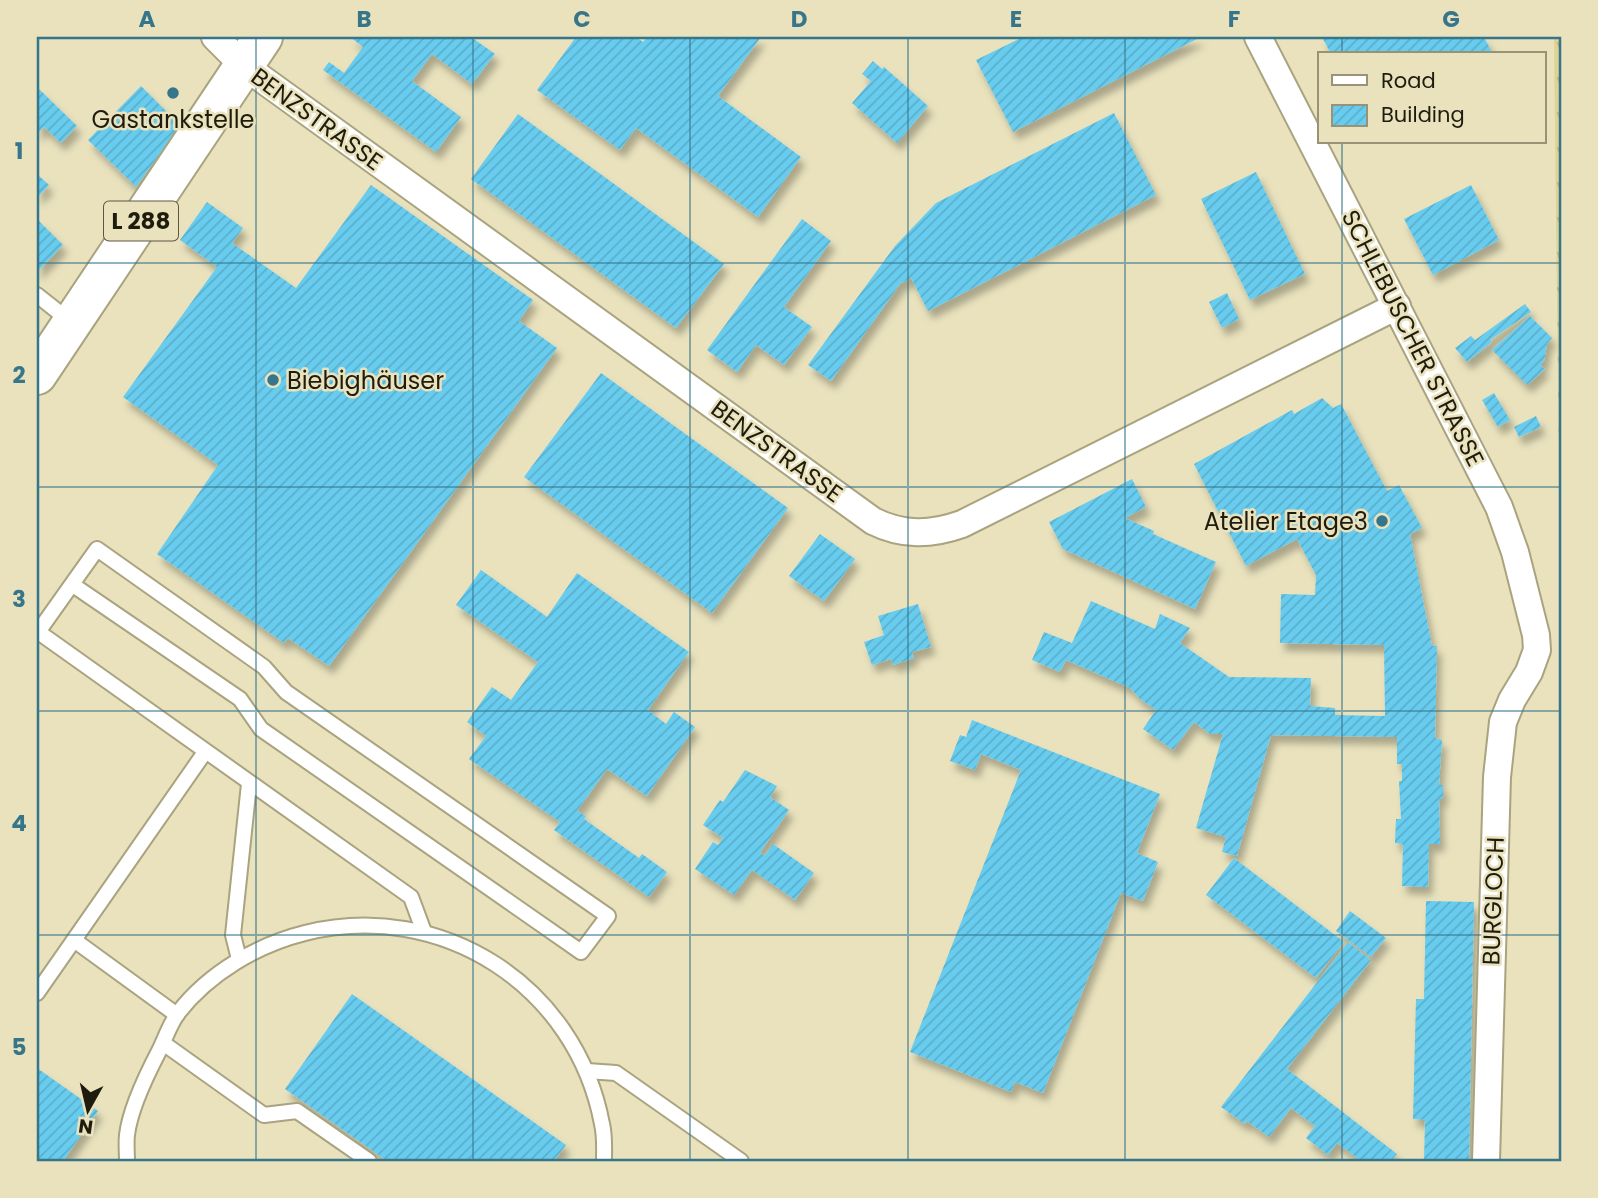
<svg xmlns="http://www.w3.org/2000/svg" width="1598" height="1198" viewBox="0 0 1598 1198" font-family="Poppins,sans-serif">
<defs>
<pattern id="grass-tufts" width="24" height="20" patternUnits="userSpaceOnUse" patternTransform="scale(1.75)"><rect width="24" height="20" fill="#dfd393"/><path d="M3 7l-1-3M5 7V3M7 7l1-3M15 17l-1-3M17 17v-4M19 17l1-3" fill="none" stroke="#bfb57e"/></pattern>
<pattern id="building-hatch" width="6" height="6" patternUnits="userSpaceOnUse" patternTransform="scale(1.75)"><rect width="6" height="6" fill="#68ccef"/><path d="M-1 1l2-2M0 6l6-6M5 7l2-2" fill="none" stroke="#5aafcc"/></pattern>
<filter id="shadow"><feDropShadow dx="4.5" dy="8" stdDeviation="3.5" flood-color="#0004"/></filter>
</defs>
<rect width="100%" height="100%" fill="#e9e2bd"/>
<polygon fill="url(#grass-tufts)" points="1554,37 1561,37 1561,654"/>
<g fill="url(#building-hatch)" filter="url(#shadow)">
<polygon points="350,37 471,37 495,54 472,84 432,54 412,81 461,117 436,152 323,70 329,62 344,73 363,47"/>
<polygon points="576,37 636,37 643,42 647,37 761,37 718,96 801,157 758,217 636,128 620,150 537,90"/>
<polygon points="1023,37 1201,37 1013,132 976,60"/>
<polygon points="1322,37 1484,37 1493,54 1331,54"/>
<polygon points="873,61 882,69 884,67 928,106 897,143 852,103 871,81 862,74"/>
<polygon points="141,86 180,125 136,187 88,140"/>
<polygon points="37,87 77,126 61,143 44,127 37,134"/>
<polygon points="1114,113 1156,195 928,311 911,278 900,284 831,381 808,365 895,246 936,203"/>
<polygon points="518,114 724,264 676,328 471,179"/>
<polygon points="1256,172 1305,274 1250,300 1201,199"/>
<polygon points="37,174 49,185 37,198"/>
<polygon points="371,185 533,300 519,321 557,348 329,666 288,638 284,643 157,554 218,465 123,397 217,267 180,240 207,202 243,228 232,243 296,288"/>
<polygon points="1471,185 1499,240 1433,275 1404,219"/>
<polygon points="37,219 63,245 37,272"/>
<polygon points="802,219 831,241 784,307 812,327 784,365 756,345 737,372 707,350"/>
<polygon points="1227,293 1239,319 1222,328 1209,302"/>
<polygon points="1525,304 1531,312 1490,340 1492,342 1467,362 1455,348 1471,336 1475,340"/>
<polygon points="1530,316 1552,338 1547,344 1544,361 1540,365 1545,369 1527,385 1492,350"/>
<polygon points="601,373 788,508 712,613 524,477"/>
<polygon points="1494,393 1510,420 1498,427 1482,400"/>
<polygon points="1322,398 1333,408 1341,404 1387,491 1399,485 1422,528 1410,534 1432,646 1437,646 1435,738 1442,740 1439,785 1443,785 1443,799 1439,799 1440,844 1429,844 1428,887 1402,886 1403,844 1395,843 1396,819 1401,819 1399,781 1402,781 1402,764 1397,764 1397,737 1271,735 1237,856 1222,852 1226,837 1196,828 1223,734 1210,734 1194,722 1173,750 1143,729 1156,710 1140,699 1130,688 1066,660 1060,672 1032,660 1044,632 1072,643 1091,601 1155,629 1160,614 1190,628 1180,643 1229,677 1311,678 1310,706 1335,708 1335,715 1385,716 1384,645 1280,643 1281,594 1315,595 1316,575 1297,539 1246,566 1194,464 1292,410 1294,414"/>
<polygon points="1536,416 1541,427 1519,437 1514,427"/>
<polygon points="1132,479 1146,507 1125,518 1154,531 1153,534 1216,562 1195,609 1063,549 1049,522"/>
<polygon points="820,534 855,559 824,601 789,576"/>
<polygon points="481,570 547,617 577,573 689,652 648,710 666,724 674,712 695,727 647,796 607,769 577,811 586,816 584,819 639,858 642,854 667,872 649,897 554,830 560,822 469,759 486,736 467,722 492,687 511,700 538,662 456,605"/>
<polygon points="918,604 931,647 912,652 914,658 893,665 891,659 872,665 864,642 884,635 878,616"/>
<polygon points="972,720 1160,794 1137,853 1158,862 1143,901 1121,893 1043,1093 1015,1082 1011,1092 910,1052 1021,770 981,754 975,770 950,761 960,735 966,737"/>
<polygon points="745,770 777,786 770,797 789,810 760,853 765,855 773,844 814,873 795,900 752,870 734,895 695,869 713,842 718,845 723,838 703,825 720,800 723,802"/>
<polygon points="1234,858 1344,942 1316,978 1206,895"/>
<polygon points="1426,901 1474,902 1469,1161 1424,1161 1425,1120 1413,1119 1416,999 1424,999"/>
<polygon points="1350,911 1386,938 1371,957 1336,931"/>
<polygon points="1348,942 1371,960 1287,1069 1397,1154 1391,1161 1361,1161 1337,1143 1328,1155 1306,1138 1315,1126 1291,1108 1269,1137 1247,1121 1245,1124 1221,1107"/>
<polygon points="352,994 566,1145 554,1161 387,1161 285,1089"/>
<polygon points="37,1068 98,1111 63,1161 37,1161"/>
</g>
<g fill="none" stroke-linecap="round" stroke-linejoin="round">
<g stroke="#a9a37f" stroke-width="18">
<g id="lane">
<polyline points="37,295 71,322"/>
<polyline points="37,631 411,897 424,932"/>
<polyline points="38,632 97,549 264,667 286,692 608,916 581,952 261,729 240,699 73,585"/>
<polyline points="74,940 177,1015"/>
<polyline points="239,959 233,935 249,784"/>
<polyline points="37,993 205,752"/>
<polyline points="163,1043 264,1115 297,1111 369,1161"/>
<polyline points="587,1071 616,1073 741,1161"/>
<path d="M 127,1161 C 127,1153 126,1143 127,1135 C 130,1109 147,1074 159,1051 C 165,1039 170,1024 178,1013 C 209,973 257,945 305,933 C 442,899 576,986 602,1124 C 605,1136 604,1149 604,1161"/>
</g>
</g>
<g stroke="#a9a37f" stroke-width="30">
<g id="street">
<path d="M 215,37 L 245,67 L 258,76 L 873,521 C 903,536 931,535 962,524 L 1397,306"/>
<polyline points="1258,37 1499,507 1515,552 1536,635 1537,650 1529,672 1512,700 1503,722 1497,777 1486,1161"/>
</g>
</g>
<g stroke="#a9a37f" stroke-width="42">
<polyline id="primary" points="37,375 263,37"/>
</g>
<use href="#lane" stroke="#fff" stroke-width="14"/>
<use href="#street" stroke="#fff" stroke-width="26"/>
<use href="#primary" stroke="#fff" stroke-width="38"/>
</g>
<path fill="none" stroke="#36758a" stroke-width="2" stroke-opacity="0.55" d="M 256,37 L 256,1161M 473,37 L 473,1161M 690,37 L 690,1161M 908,37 L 908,1161M 1125,37 L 1125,1161M 1342,37 L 1342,54M 1342,142 L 1342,1161M 37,263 L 1561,263M 37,487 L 1561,487M 37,711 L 1561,711M 37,935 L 1561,935"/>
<g fill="#36758a" stroke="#e9e2bd" stroke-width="2.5">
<circle cx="173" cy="93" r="7"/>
<circle cx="273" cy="380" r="7"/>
<circle cx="1382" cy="521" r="7"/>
</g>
<g text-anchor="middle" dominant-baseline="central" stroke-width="5" stroke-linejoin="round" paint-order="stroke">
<rect fill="#e9e2bd" stroke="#5c5742" stroke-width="2" x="104" y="201.5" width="74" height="39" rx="5"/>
<g font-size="23" font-weight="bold" fill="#1f1c0e">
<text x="141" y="221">L 288</text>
</g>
<g font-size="24" fill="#1f1c0e" stroke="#e9e2bd">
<text x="173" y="119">Gastankstelle</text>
<text x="287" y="380" text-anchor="start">Biebighäuser</text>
<text x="1368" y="521" text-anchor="end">Atelier Etage3</text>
</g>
<g font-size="24" fill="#1f1c0e" stroke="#e9e2bd">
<text transform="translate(317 119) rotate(36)">BENZSTRASSE</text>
<text transform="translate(1413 338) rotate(63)">SCHLEBUSCHER STRASSE</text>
<text transform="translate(777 451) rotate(36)">BENZSTRASSE</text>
<text transform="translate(1493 901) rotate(-88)">BURGLOCH</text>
</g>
</g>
<rect width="1598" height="1198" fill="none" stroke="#e9e2bd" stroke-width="77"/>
<rect x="1318" y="52" width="228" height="91" fill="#e9e2bd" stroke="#989377" stroke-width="2"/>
<rect x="1332" y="75" width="35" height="10" fill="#ffffff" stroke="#989377" stroke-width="2"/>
<text x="1381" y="88" font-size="21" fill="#1f1c0e">Road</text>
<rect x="1332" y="105" width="35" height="21" fill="url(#building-hatch)" stroke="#989377" stroke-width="2"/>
<text x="1381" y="122" font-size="21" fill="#1f1c0e">Building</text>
<g transform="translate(88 1110) rotate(188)" stroke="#e9e2bd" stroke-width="5" paint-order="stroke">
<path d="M0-5L12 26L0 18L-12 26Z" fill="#1f1c0e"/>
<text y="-10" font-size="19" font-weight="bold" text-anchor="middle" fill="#1f1c0e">N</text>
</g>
<rect x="38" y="38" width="1522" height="1122" fill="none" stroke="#36758a" stroke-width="2.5"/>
<g font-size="23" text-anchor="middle" font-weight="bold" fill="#36758a">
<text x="147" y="27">A</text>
<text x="364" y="27">B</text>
<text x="582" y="27">C</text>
<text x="799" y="27">D</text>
<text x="1016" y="27">E</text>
<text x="1234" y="27">F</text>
<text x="1451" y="27">G</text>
<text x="19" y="159">1</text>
<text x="19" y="383">2</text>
<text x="19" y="607">3</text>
<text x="19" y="831">4</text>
<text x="19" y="1055">5</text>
</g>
</svg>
